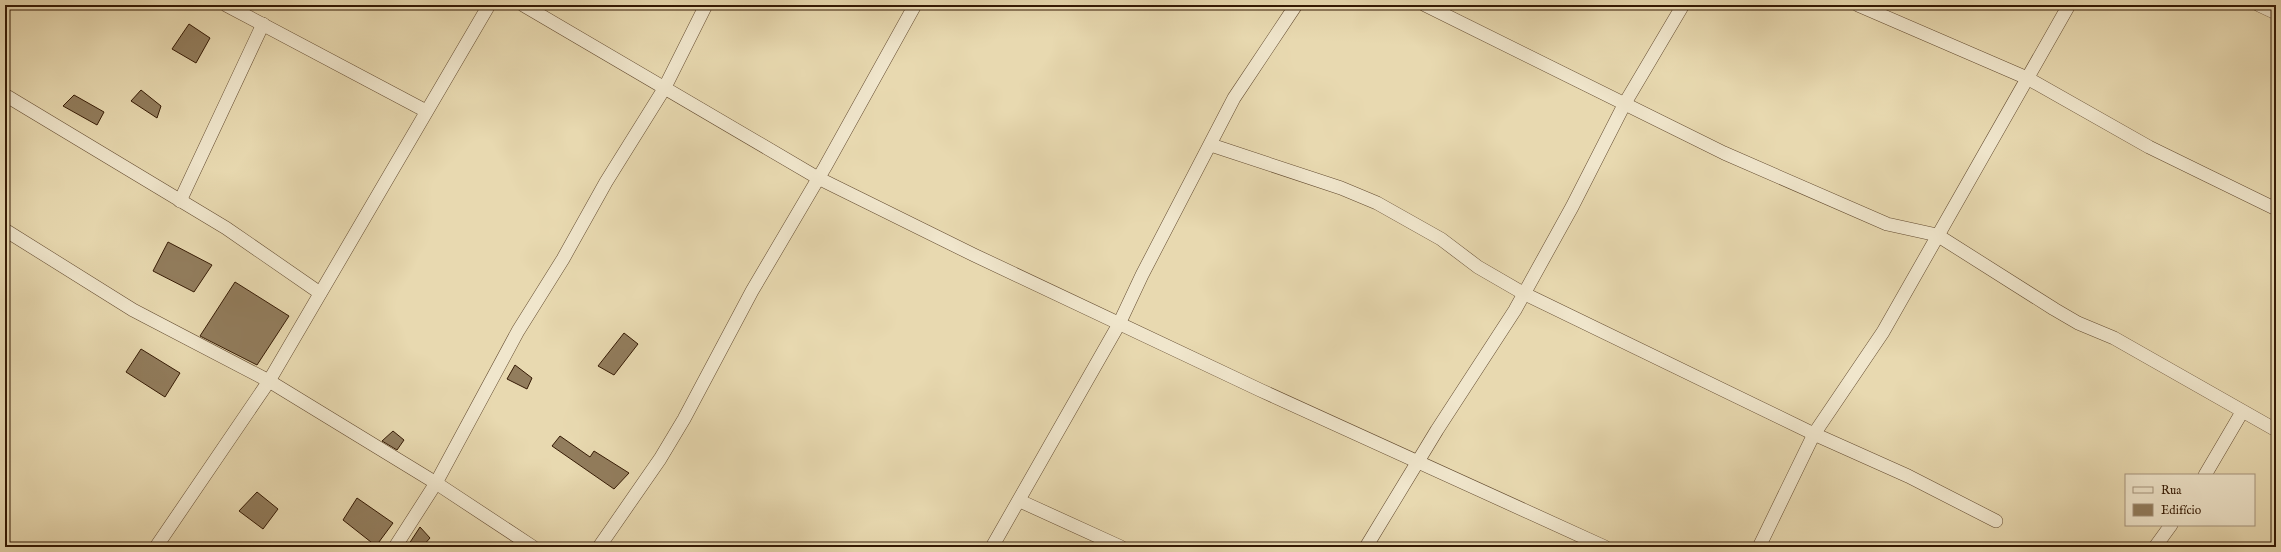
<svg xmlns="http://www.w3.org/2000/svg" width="2281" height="552" viewBox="0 0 2281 552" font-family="'IM FELL English',serif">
<rect width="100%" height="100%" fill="#e8d9b0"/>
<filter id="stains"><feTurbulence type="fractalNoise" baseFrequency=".005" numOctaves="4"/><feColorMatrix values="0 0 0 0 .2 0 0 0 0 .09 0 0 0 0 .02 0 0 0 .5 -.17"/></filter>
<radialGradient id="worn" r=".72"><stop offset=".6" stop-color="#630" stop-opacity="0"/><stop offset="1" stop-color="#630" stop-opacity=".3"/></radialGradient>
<g fill="#927d5d" stroke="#351a04">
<polygon points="189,24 210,38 196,63 172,49"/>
<polygon points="141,90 161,106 157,118 131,101"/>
<polygon points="74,95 104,112 97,125 63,106"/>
<polygon points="168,242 212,265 194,292 153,271"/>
<polygon points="235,282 289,316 257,365 200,336"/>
<polygon points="624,333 638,344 614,375 598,366"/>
<polygon points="141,349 180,373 165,397 126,372"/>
<polygon points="515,365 532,378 527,389 507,379"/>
<polygon points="393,431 404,440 397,450 382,441"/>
<polygon points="560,436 590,457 594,451 629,473 614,489 552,446"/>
<polygon points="257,492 278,509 263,529 239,511"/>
<polygon points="357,498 393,523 376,546 343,520"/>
<polygon points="420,527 430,538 422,547 407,547"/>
</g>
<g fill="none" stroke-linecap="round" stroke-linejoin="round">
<g stroke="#624a2f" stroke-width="14">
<g id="street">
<polyline points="226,5 426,111"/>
<polyline points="523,5 818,178 974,255 1260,390 1605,547"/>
<polyline points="1425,5 1724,153 1887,224 1937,235 2054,309 2078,323 2114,338 2276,430"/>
<polyline points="1858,5 2027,78 2149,147 2276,209"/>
<polyline points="2259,5 2276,13"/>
<polyline points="5,95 226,228 320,293"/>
<polyline points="1211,145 1341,188 1377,203 1441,239 1478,267 1523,293 1814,434 1908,476 1996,521"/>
<polyline points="180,201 263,24"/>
<polyline points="5,230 133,310 269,381 436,483 533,547"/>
<polyline points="2205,475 2242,412"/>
<polyline points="1020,501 1121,547"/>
<polyline points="156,547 269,381 489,5"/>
<polyline points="395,547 436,483 518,331 563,259 606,182 664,89 706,5"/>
<polyline points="599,547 660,459 684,419 752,291 825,167 915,5"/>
<polyline points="992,547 1119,324 1142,275 1234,98 1296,5"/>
<polyline points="1366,547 1437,430 1515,310 1572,207 1625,103 1683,5"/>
<polyline points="1759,547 1814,434 1883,332 2069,5"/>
<polyline points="2155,547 2171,525"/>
</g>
</g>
<use href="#street" stroke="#f0e6cc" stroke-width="13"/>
</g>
<rect width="2281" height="552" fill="none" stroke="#e8d9b0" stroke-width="20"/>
<rect x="6" y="6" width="2269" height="540" fill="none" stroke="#351a04" stroke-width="2"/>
<rect x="10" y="10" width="2261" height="532" fill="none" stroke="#351a04"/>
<rect x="2125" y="474" width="130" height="52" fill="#f0e6cc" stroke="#a5947c"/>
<rect x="2133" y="487" width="20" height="6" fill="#f0e6cc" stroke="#a5947c"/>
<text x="2161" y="494" font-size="12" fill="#351a04">Rua</text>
<rect x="2133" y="504" width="20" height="12" fill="#927d5d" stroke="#a5947c"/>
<text x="2161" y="514" font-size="12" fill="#351a04">Edifício</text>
<rect width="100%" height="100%" filter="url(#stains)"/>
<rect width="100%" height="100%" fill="url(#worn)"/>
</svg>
